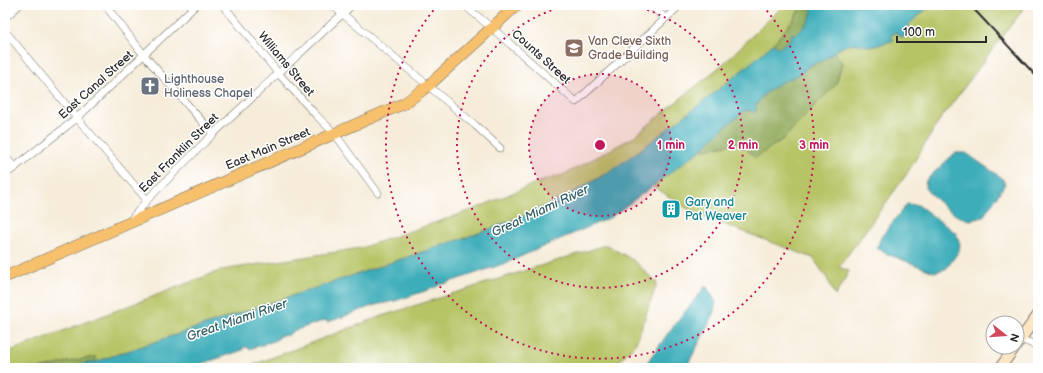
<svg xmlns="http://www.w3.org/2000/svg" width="1043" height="373" viewBox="0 0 1043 373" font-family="'Balsamiq Sans',sans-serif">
<rect width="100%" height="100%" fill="#fff"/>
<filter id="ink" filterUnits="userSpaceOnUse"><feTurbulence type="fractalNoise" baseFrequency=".025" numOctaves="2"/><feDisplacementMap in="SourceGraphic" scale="8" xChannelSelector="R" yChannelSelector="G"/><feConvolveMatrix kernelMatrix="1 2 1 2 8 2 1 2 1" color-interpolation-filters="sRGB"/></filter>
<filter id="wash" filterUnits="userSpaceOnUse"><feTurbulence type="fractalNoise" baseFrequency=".012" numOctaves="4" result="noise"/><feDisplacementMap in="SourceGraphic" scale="16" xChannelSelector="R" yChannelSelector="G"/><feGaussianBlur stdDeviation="0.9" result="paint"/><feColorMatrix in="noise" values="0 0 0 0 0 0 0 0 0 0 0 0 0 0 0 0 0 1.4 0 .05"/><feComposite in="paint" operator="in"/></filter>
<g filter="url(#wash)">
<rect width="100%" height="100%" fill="#f6ecd9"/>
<g fill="#b7c466" stroke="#717848">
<polygon points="784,5 802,5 793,20 773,44 759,57 700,105 620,165 589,184 554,202 517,219 476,234 95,362 96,357 77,360 42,368 5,368 5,353 222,270 361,248 475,209 536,183 565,174 632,138 722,65"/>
<polygon points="931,5 1026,5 939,121 906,175 839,267 849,271 835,296 827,278 813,258 694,213 653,186 671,171 701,150 740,142 755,157 783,139 836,84 842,63 834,52 844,46 855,43 872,47 894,40 891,36 908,25"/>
<polygon points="606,245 633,260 657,283 636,343 613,368 245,368 379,317"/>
</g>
<g fill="#91aa5b" stroke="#5e6a43">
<path d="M 802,5 L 806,6 L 811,5 C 818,20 789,40 779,48 L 773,44 L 793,20 Z"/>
<polygon points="834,52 842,63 836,84 783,139 755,158 740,142 701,150 721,130 746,110 752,112 762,96 778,84 800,74 809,66 828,57"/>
<path d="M 96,357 L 95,362 C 87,361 79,366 71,368 C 61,369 51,368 42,368 L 77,360 Z"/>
</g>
<g fill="#3dadb9" stroke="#346c72">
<path d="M 804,5 L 931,5 L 908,25 L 910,28 L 906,36 L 901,37 L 896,32 L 891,36 L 894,40 L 872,47 L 855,43 L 844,46 L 834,52 L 824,60 L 809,66 L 800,74 L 778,84 L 762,96 L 755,107 L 757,110 L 755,112 L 746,110 L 721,130 L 701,150 L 611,217 L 506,263 L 444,284 L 441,284 L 434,288 L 395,301 L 375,305 L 334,320 L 327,322 L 326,320 L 293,331 L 287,336 L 284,335 L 279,336 L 279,338 L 269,343 L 266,342 L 265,344 L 249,349 L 248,347 L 242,348 L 243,350 L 189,368 L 68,368 C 77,367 87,361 95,362 L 476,234 C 521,218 565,199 605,174 C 629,159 652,141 674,124 C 708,98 741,72 773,44 L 779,48 L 791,39 L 792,33 L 796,34 C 803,29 815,16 811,6 L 806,6 Z"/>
<path d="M 955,153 L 966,153 L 1002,178 L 1005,184 L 983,217 C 979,218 974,220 971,220 C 955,219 935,199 925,188 L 926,180 Z"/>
<polygon points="907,204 918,205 956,233 960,244 959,251 946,269 934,272 885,253 877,248 881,237"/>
<polygon points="706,286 716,302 713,316 686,368 643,368 674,325"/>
</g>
</g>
<g filter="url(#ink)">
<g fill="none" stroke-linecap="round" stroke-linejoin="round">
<g stroke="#726f68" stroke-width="8">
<g id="street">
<polyline points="105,5 144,55 213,134"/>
<polyline points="223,5 278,73 316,115 335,134 378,193"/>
<polyline points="332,5 475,125 500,148"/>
<polyline points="464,5 492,28 576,102 680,5"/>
<polyline points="650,5 665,18"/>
<polyline points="5,18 19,5"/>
<polyline points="5,31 77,118 147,200"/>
<polyline points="5,156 15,168"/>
<polyline points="5,175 77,118 196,5"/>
<polyline points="130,221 147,200 213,134 352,5"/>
<polyline points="1020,339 1038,346"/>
</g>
</g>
<g stroke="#726f68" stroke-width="12">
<g id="secondary">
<polyline points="1017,344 1038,315"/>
<polyline points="1000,368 1015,347"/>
</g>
</g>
<g stroke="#726f68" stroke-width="12">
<polyline id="primary" points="5,277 405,103 428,86 517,5"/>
</g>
<use href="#street" stroke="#fff" stroke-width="7"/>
<use href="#secondary" stroke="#fce6c4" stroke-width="10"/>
<use href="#primary" stroke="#f7c06c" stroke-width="11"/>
<polyline stroke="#2b2b2b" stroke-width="2" points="970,5 1038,78"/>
</g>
</g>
<circle cx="600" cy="145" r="71" fill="#c2185b" fill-opacity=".12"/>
<g fill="none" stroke="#c2185b" stroke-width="2" stroke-dasharray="2 4">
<circle cx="600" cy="145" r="71"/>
<path d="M630 5A143 143 0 1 1 570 5"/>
<path d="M763 6A214 214 0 1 1 437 6"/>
</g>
<defs>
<g id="school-square" transform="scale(1)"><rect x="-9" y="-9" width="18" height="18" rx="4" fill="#8d6e63" stroke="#fff"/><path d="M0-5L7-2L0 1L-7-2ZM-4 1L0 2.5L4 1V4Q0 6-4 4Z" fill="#fff"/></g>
<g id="church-square" transform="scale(1)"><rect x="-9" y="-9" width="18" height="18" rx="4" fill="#6b7280" stroke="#fff"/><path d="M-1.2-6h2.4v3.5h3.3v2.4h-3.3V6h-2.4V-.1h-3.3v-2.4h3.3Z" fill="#fff"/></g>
<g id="building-square" transform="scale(1)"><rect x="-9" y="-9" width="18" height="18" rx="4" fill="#0f9aa8" stroke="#fff"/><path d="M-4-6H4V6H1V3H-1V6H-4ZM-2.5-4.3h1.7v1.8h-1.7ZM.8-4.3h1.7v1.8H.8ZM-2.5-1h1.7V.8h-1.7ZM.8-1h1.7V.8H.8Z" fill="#fff"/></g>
</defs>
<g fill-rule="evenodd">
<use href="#school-square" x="574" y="48"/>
<use href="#church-square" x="150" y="86"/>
<use href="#building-square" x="671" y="209"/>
</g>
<g text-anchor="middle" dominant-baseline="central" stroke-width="3" stroke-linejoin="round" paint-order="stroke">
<g font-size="12" fill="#785e54" stroke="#fff" text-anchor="start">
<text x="588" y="41">Van Cleve Sixth<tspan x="588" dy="14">Grade Building</tspan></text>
</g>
<g font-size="12" fill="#2b2b2b" stroke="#fff">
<text transform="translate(541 57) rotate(42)">Counts Street</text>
<text transform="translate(286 64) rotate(50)">Williams Street</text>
<text transform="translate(96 85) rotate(-42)">East Canal Street</text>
<text transform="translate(268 149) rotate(-23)">East Main Street</text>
<text transform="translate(179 153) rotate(-45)">East Franklin Street</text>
</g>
<g font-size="12" fill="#5b616d" stroke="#fff" text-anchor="start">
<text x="164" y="79">Lighthouse<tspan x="164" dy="14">Holiness Chapel</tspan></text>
</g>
<g font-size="12" fill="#0d838f" stroke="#fff" text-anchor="start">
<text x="685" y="202">Gary and<tspan x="685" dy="14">Pat Weaver</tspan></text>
</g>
<g font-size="13" font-style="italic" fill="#325f64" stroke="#fff">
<text transform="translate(540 211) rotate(-25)">Great Miami River</text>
<text transform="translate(237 320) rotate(-19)">Great Miami River</text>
</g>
</g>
<circle cx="600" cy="145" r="6" fill="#c2185b" stroke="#fff" stroke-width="2"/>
<g font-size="12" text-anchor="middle" font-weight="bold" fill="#c2185b" stroke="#fff" stroke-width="3" stroke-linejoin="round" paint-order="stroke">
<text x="671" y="149">1 min</text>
<text x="743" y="149">2 min</text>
<text x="814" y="149">3 min</text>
</g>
<rect width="1043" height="373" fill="none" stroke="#fff" stroke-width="20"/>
<g transform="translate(1005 335) rotate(107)"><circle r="19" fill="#ffffff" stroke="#aaaaaa"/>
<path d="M0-3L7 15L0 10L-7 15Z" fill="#d1495b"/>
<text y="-6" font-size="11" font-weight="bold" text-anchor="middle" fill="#2b2b2b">N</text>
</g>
<path d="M897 36v6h89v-6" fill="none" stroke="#2b2b2b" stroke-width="2"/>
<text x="903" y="36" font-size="12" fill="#2b2b2b" stroke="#ffffff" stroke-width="3" paint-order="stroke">100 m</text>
</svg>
